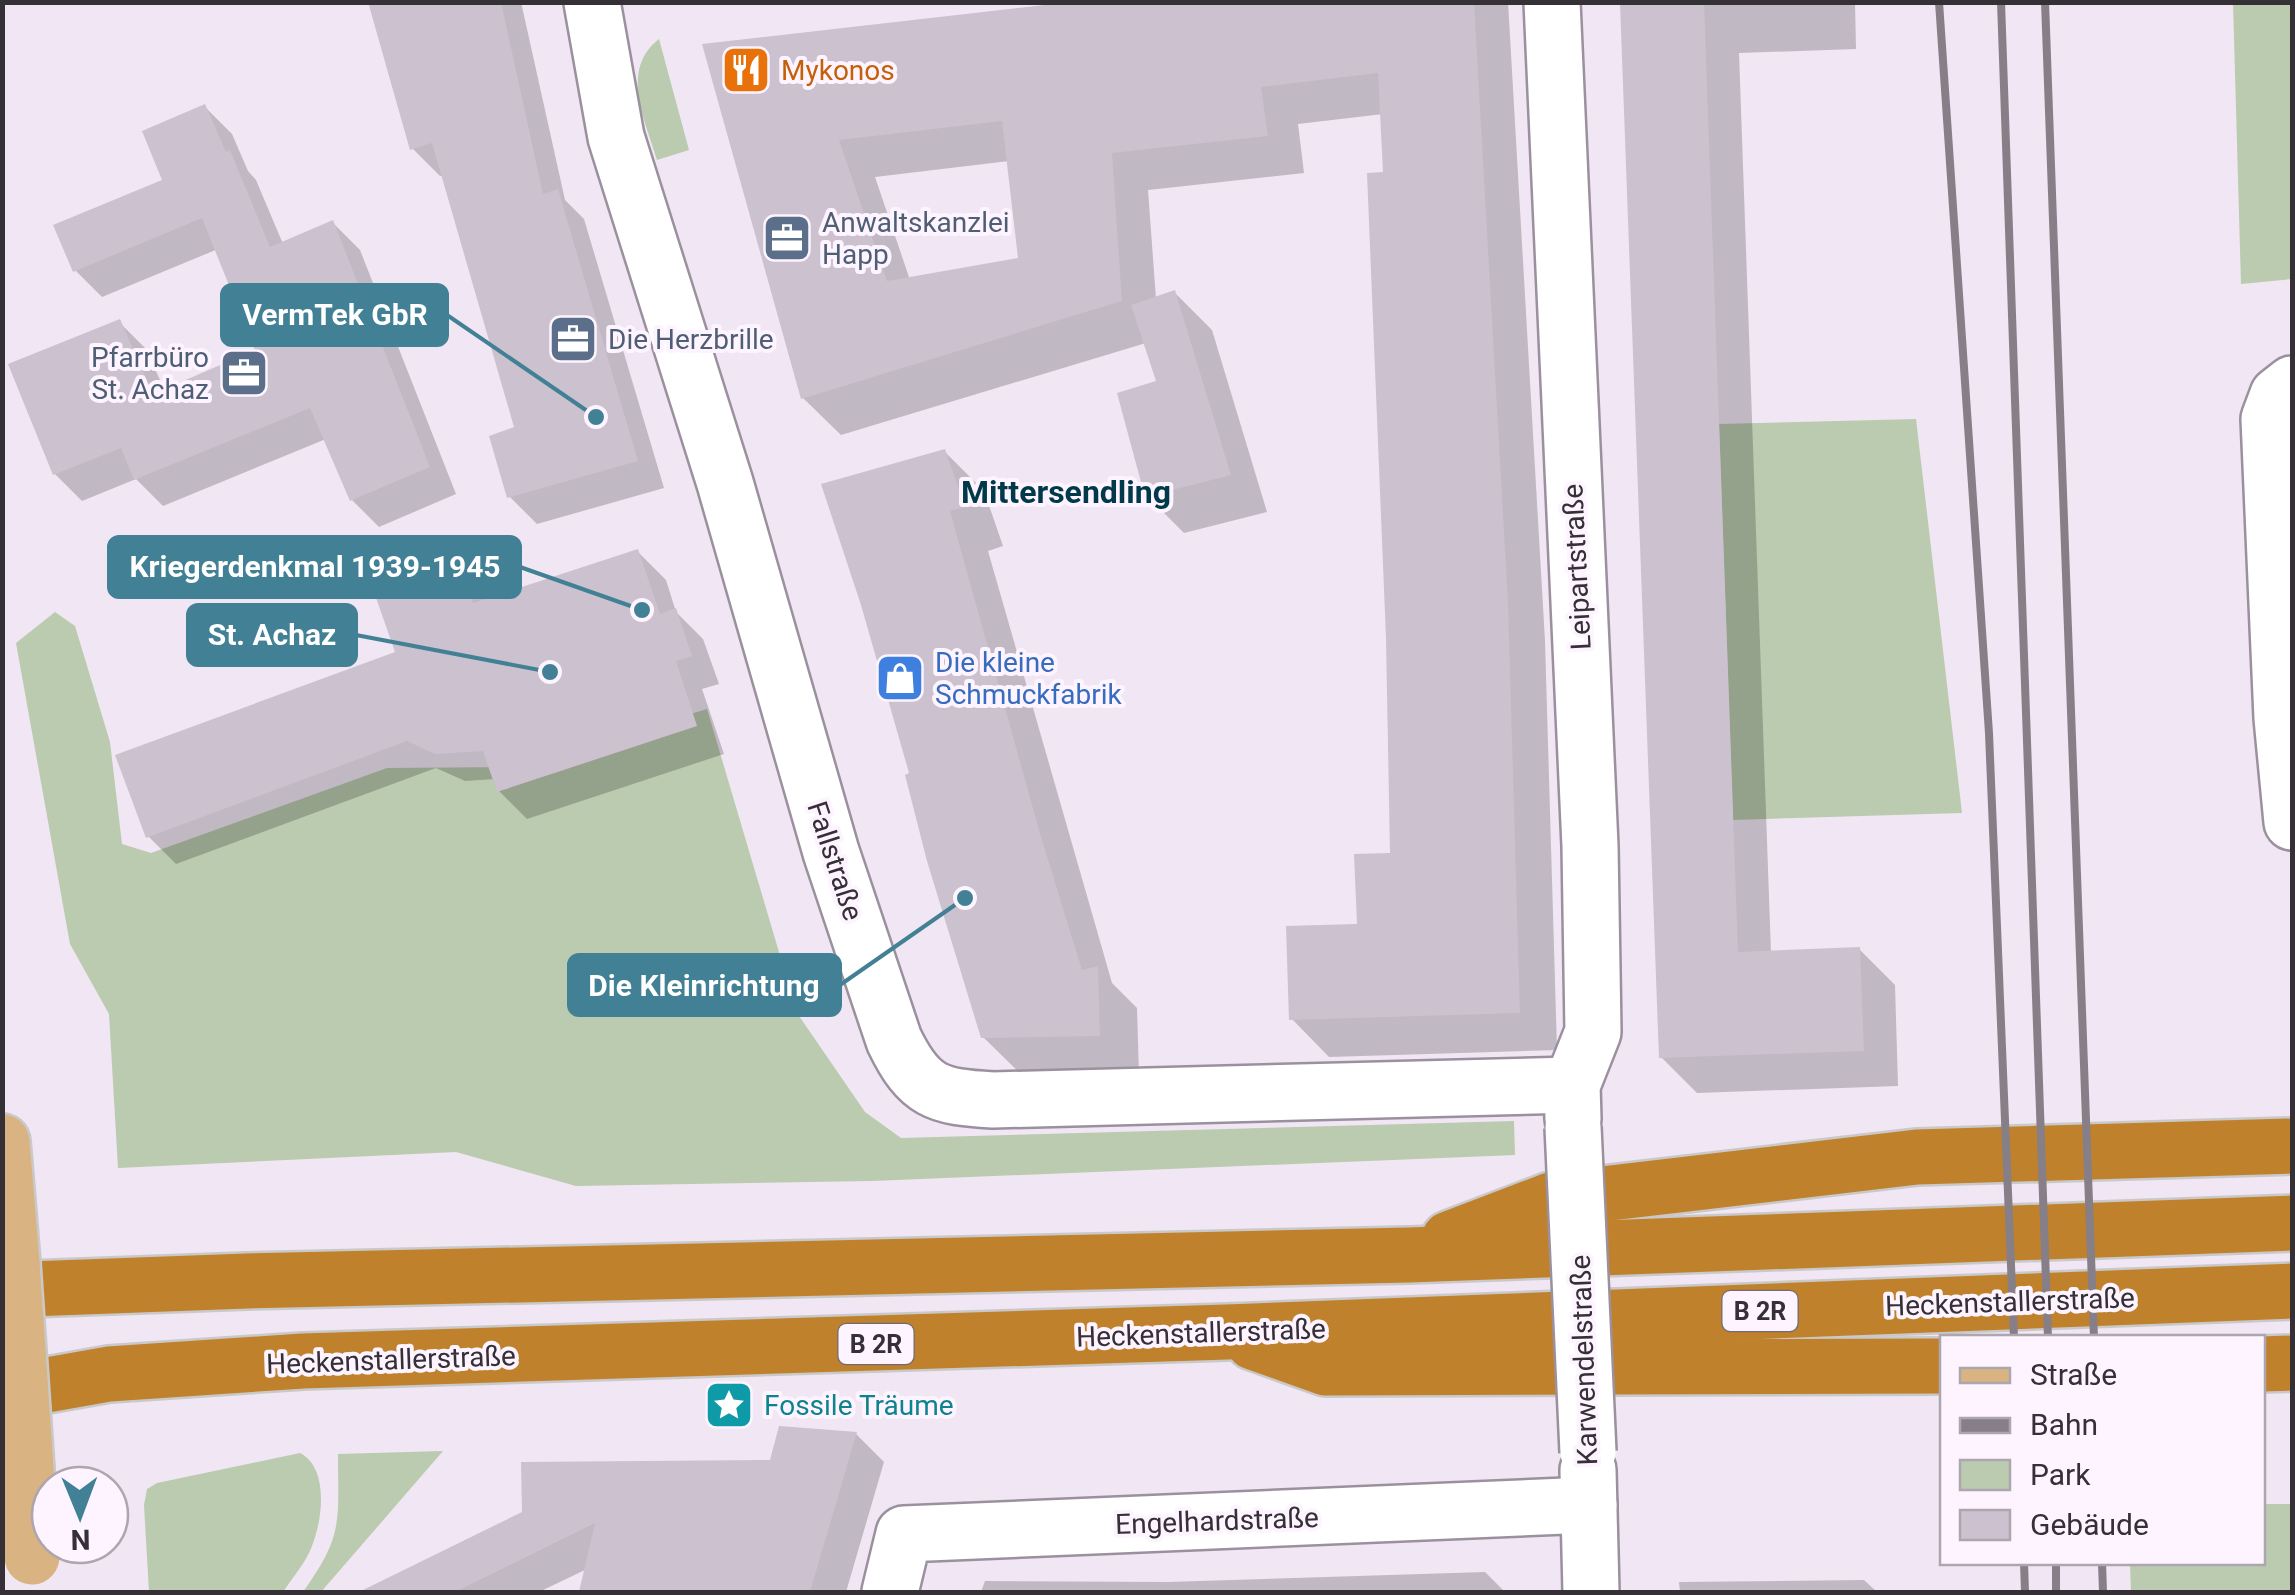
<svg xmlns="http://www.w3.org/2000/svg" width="2295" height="1595" viewBox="0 0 2295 1595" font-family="Roboto,sans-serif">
<rect width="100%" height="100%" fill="#f1e6f3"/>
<g fill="#bacbaf">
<polygon points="2233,3 2292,3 2292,279 2241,284"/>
<path d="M 659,39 L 689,150 L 657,160 C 646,121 619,70 659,39 Z"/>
<polygon points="1916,419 1962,813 1733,820 1719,424"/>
<polygon points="55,612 75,626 110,742 122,844 151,853 387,768 517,767 707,709 797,1013 865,1112 901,1138 1514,1121 1515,1155 872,1181 576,1186 456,1152 118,1168 109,1014 70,944 16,643"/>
<path d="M 443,1451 L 321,1592 L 303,1592 C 344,1535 338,1521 338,1454 Z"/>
<path d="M 300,1453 C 331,1469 322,1526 309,1553 C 302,1567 291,1580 283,1592 L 149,1592 L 144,1505 L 147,1489 L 157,1483 Z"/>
<polygon points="2263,1504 2292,1504 2292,1592 2131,1592 2130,1563 2262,1562"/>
</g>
<g fill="#0003" fill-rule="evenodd">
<polygon points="371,2 521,2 565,200 584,219 664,488 537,524 510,497 517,428 444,175 440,176 412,148"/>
<path d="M 1086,2 L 1508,2 L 1545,641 L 1557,1050 L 1329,1057 L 1292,1019 L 1359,926 L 1392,855 L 1386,174 L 1383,114 L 1298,124 L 1304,173 L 1148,190 L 1156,299 L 1175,293 L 1212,330 L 1267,512 L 1184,533 L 1147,496 L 1159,382 L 1146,343 L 841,435 L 803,398 L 705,46 ZM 1009,161 L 1021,260 L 910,280 L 875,177 Z"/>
<polygon points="1670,2 1855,2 1856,49 1739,53 1771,953 1859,949 1895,985 1898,1086 1697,1093 1661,1057"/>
<polygon points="205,107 232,134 248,171 256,180 283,244 333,223 360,250 456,494 379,527 352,500 326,439 163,506 136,479 82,501 55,474 119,322 146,349 165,391 259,351 218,249 102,297 75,270 166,181"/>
<polygon points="944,451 984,491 1003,546 988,551 1112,983 1137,1008 1139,1075 1024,1077 983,1037 912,775"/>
<polygon points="638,552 666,580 676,612 703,639 719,684 702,689 724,754 527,819 499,791 495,779 465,781 436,768 176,864 148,836 398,653 459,567 489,601"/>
<polygon points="856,1434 884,1462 846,1592 581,1592 587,1569 539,1592 419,1592 408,1571"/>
<polygon points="1485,1572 1505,1592 981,1592 985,1581 1168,1582"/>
<polygon points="1864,1580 1877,1592 1680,1592 1679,1582"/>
</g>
<g fill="#ccc1ce" fill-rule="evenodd">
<polygon points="368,2 501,2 543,194 558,189 638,461 507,498 489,436 514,427 432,143 410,150"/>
<path d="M 1071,2 L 1474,2 L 1508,602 L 1520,1013 L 1289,1020 L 1286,926 L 1357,924 L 1354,854 L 1390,853 L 1386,638 L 1367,173 L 1383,172 L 1378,73 L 1261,87 L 1268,136 L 1112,153 L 1122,301 L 801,399 L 702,44 ZM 1002,121 L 1018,258 L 887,281 L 839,140 Z"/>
<polygon points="1704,2 1738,952 1860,947 1864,1051 1659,1058 1620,3"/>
<polygon points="205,104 226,152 230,150 270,247 333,220 430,467 350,501 310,408 134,480 121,448 53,475 8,364 120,319 153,394 255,350 202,218 73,272 53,225 162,180 142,131"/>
<polygon points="1175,290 1231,475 1145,497 1117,393 1156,381 1131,305"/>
<polygon points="945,449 965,507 950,511 1041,837 1082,970 1098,966 1100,1036 981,1038 927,861 905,775 909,773 861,605 821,484"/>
<polygon points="638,549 660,614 676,608 692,656 676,661 697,726 497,792 483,751 435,754 407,741 146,838 115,755 395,652 374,592 460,564 473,603"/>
<polygon points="779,1426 857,1432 810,1592 579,1592 595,1523 455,1592 359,1592 522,1512 521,1462 770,1460"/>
</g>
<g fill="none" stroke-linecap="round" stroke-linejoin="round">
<g stroke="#9b919e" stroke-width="60">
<g id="minor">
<path d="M 592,2 L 616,137 L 725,483 L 831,852 L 894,1040 C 919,1092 937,1097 993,1100 L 1572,1085"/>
<polyline points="1552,2 1590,846 1593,1032 1572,1085 1573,1119"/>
<polyline points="2292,822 2282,718 2269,419 2278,395 2292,384"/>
<polyline points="1588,1470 1591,1592"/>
<polyline points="890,1592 904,1534 1589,1505"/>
</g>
</g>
<g stroke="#cac9ca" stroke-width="60">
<polyline id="major" points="2,1142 12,1263"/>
</g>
<g stroke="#cac9ca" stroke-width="60">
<g id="highway">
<polyline points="1449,1239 1551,1200 1917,1157 2292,1146"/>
<polyline points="2,1290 247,1281 1409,1255 2292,1223"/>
<polyline points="1253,1342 1326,1368 1942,1366"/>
<polyline points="2262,1364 2292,1363"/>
<polyline points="2,1393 109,1374 303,1361 1227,1332 2292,1291"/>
</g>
</g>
<use href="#minor" stroke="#fff" stroke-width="55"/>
<use href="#major" stroke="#d9b381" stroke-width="55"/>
<use href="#highway" stroke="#c0812d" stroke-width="55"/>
<g stroke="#867f88" stroke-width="8">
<polyline points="1939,2 1989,733 2014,1338"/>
<polyline points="2001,2 2048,1338"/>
<polyline points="2045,2 2094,1338"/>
<polyline points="2024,1562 2025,1592"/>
<polyline points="2056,1562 2056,1592"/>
<polyline points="2102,1562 2103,1592"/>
</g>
<g stroke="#9b919e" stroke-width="60" stroke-linecap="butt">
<polyline id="minor-bridge" points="1573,1127 1588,1452"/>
</g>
<g stroke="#cac9ca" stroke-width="60" stroke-linecap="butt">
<polyline id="major-bridge" points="12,1263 32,1557"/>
</g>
<use href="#minor-bridge" stroke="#fff" stroke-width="55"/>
<use href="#major-bridge" stroke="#d9b381" stroke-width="55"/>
</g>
<defs>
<g id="restaurant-square" transform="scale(2.5)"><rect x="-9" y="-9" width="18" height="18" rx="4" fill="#e8710a" stroke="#fdf4ff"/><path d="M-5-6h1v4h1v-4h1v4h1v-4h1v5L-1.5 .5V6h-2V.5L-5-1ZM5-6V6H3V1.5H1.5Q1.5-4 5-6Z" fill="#fff"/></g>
<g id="office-square" transform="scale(2.5)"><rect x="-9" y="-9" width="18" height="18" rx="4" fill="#5c6f8a" stroke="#fdf4ff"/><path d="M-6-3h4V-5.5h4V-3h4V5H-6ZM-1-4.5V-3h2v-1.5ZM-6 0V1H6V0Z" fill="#fff"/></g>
<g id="shop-square" transform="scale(2.5)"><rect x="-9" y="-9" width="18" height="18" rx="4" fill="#3f7fe0" stroke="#fdf4ff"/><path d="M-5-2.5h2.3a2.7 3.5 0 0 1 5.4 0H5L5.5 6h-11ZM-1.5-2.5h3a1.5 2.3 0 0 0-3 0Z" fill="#fff"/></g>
<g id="sight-square" transform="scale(2.5)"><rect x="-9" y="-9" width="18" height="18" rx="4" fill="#0f9aa8" stroke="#fdf4ff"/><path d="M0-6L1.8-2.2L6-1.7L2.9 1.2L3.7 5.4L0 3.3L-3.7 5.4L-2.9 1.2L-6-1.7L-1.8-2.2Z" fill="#fff"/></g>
</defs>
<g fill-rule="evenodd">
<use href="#restaurant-square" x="746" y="70"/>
<use href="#office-square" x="787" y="238"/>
<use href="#office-square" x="573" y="339"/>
<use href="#office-square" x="244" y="373"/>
<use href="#shop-square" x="900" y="678"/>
<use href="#sight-square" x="729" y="1405"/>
</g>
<g text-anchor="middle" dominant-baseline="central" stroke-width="8" stroke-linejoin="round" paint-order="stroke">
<g fill="#fdf4ff" stroke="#706b72" stroke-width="2.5">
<rect x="1722.5" y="1291" width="75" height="40" rx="8"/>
<rect x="838.5" y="1324" width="75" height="40" rx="8"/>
</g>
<g font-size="25" font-weight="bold" fill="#343035">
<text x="1760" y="1311">B 2R</text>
<text x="876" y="1344">B 2R</text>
</g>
<g font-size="28" fill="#c56008" stroke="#fdf4ff" text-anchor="start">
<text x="781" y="70">Mykonos</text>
</g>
<g font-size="28" fill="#4e5e75" stroke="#fdf4ff" text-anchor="start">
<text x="822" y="222">Anwaltskanzlei<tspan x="822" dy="32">Happ</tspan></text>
<text x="608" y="339">Die Herzbrille</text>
<text x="209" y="357" text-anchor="end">Pfarrbüro<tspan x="209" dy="32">St. Achaz</tspan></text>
</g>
<g font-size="28" fill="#343035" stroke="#fdf4ff">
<text transform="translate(1577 567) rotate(-93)">Leipartstraße</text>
<text transform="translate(835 861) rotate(72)">Fallstraße</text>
<text transform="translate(2010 1302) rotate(-2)">Heckenstallerstraße</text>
<text transform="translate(1201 1333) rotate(-2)">Heckenstallerstraße</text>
<text transform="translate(391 1360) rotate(-2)">Heckenstallerstraße</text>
<text transform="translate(1584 1360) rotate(-92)">Karwendelstraße</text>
<text transform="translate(1217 1521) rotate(-2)">Engelhardstraße</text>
</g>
<g font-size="28" fill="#366cbe" stroke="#fdf4ff" text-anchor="start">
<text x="935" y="662">Die kleine<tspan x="935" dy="32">Schmuckfabrik</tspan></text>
</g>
<g font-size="28" fill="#0d838f" stroke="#fdf4ff" text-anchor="start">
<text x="764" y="1405">Fossile Träume</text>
</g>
<g font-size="32" font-weight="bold" fill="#003949" stroke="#fdf4ff">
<text x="1066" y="492">Mittersendling</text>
</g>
</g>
<path fill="none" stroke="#428095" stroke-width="4" d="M596 417L447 315M642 610L520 567M550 672L356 635M965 898L840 985"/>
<g fill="#428095" stroke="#fdf4ff" stroke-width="4">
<circle cx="596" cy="417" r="10"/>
<circle cx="642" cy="610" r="10"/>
<circle cx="550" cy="672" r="10"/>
<circle cx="965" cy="898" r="10"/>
</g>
<g fill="#428095" stroke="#428095" stroke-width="4">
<rect x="222" y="285" width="225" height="60" rx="10"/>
<rect x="109" y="537" width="411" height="60" rx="10"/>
<rect x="188" y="605" width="168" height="60" rx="10"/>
<rect x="569" y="955" width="271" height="60" rx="10"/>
</g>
<g font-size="30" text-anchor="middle" font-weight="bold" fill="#fff">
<text x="335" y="325">VermTek GbR</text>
<text x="315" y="577">Kriegerdenkmal 1939-1945</text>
<text x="272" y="645">St. Achaz</text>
<text x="704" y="996">Die Kleinrichtung</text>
</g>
<rect width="2295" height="1595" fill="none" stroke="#343035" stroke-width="10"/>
<rect x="1940" y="1335" width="325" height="230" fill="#fdf4ff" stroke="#ada6ae" stroke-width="2.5"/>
<rect x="1960" y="1368" width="50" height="15" fill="#d9b381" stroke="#ada6ae" stroke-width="2.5"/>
<text x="2030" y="1385" font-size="30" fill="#343035">Straße</text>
<rect x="1960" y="1418" width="50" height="15" fill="#867f88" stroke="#ada6ae" stroke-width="2.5"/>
<text x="2030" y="1435" font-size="30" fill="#343035">Bahn</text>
<rect x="1960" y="1460" width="50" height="30" fill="#bacbaf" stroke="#ada6ae" stroke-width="2.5"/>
<text x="2030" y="1485" font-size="30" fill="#343035">Park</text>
<rect x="1960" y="1510" width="50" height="30" fill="#ccc1ce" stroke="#ada6ae" stroke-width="2.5"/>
<text x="2030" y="1535" font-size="30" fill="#343035">Gebäude</text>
<g transform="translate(80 1515) rotate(179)"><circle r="48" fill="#fdf4ff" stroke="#ada6ae" stroke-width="2.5"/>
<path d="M0-8L18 38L0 25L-18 38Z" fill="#428095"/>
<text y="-15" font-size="28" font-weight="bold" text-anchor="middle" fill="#343035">N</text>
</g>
</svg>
